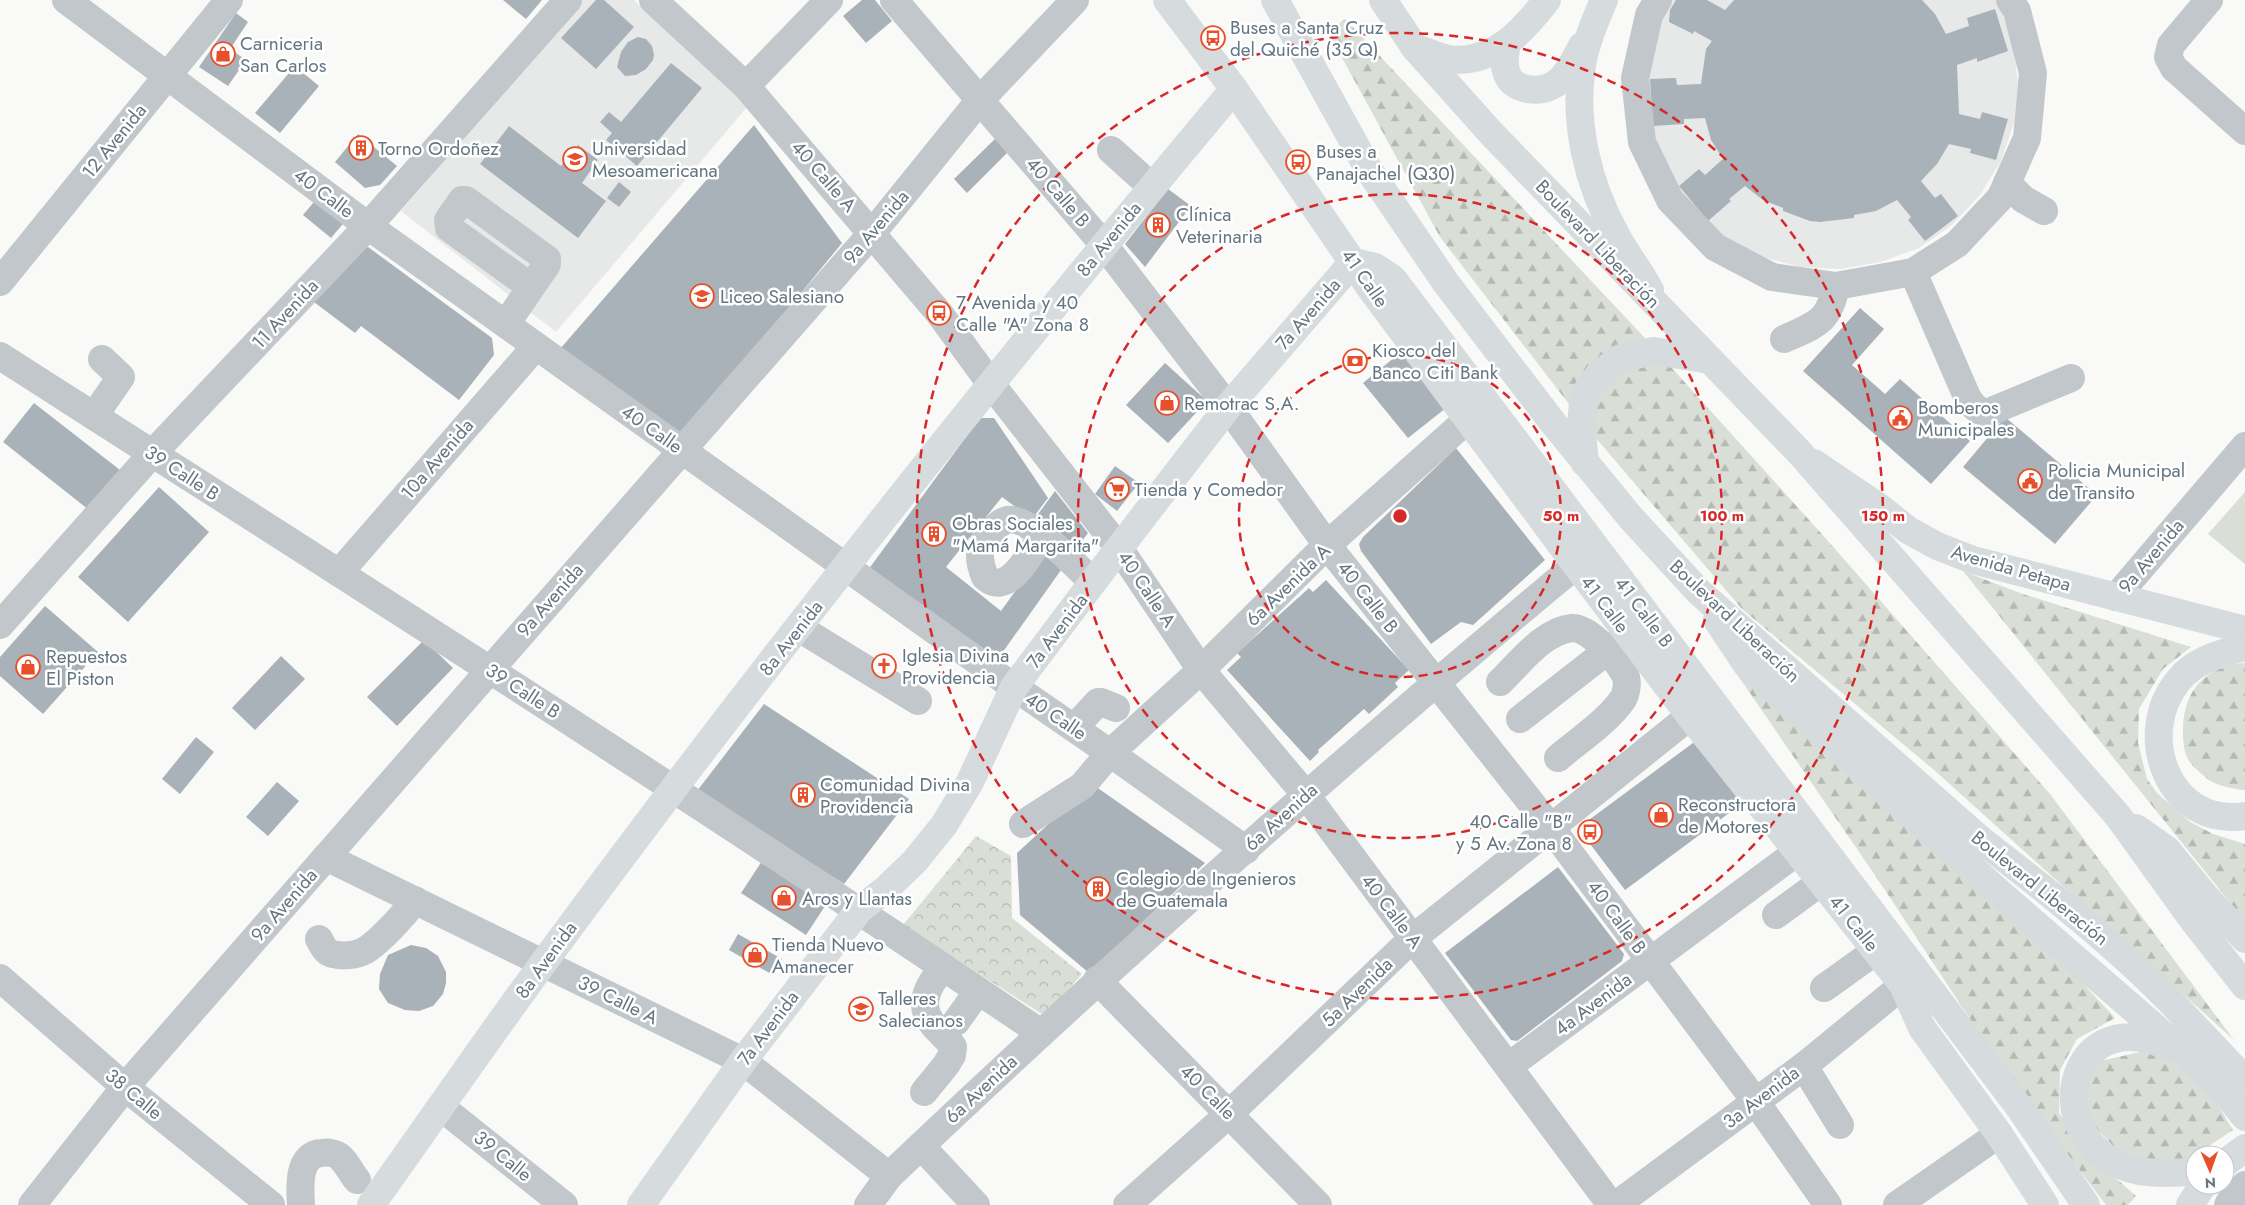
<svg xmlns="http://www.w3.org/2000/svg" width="2245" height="1205" viewBox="0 0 2245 1205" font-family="Jost,sans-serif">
<defs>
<pattern id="forest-firs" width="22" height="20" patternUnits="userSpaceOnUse" patternTransform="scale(1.25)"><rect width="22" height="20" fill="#d9ded6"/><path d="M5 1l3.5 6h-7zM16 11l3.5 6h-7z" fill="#b4b9b3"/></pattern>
<pattern id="park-crowns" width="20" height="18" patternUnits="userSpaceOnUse" patternTransform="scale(1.25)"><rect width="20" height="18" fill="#d9ded6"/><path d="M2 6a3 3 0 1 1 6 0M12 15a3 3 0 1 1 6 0" fill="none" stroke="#b4b9b3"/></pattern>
</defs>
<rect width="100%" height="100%" fill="#f9f9f7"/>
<g fill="#e7e8e8">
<polygon points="582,0 634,0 748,106 556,332 401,211"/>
<polygon points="1664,0 1997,0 2013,43 2018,83 2014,123 2001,161 1980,195 1952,225 1919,248 1881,262 1841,269 1801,267 1762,257 1726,238 1695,212 1670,180 1653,143 1644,64"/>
</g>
<g fill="url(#forest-firs)">
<polygon points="1345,19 1643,336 1828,541 2050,794 2234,1040 1934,770 1742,609 1589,430 1440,237 1328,32"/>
<polygon points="1963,571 2020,593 2191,647 2163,669 2139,709 2138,743 2147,779 2157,793 2190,822 2213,834 2245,844 2245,921"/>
<path d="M 2245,663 L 2245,790 L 2242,790 C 2232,788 2217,786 2209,780 C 2203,775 2194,768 2189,761 C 2183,751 2183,739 2183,728 C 2184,689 2207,666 2245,663 Z"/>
<polygon points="1730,664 2034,931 2115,1018 2077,1039 2060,1070 2059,1113 2081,1147 2136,1196 2128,1205 2106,1205 2007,1075 1881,884"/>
<path d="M 2145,1051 C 2161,1057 2177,1063 2191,1073 C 2209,1087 2221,1111 2233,1130 L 2186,1161 L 2151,1161 L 2116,1149 L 2094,1126 L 2085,1104 L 2085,1083 L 2100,1061 Z"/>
</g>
<polygon fill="url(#park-crowns)" points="976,836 1011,856 1012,918 1082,974 1045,1016 903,925"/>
<polygon fill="#d9ded6" points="2245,492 2245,564 2208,534"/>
<g fill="#a9b2b8">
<polygon points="503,0 542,0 526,19"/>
<polygon points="596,0 604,0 634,27 596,69 561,38"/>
<polygon points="862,0 875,0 892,21 866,43 843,16"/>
<polygon points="1676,0 1707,0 1725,10 1734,0 1922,0 1935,14 1946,34 1969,26 1967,18 1995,9 2008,51 1977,62 1977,58 1957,65 1959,114 1980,119 1982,112 2008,119 1996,160 1970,153 1971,149 1949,144 1937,164 1921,181 1935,198 1941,194 1958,216 1925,241 1908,220 1911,217 1897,200 1876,211 1854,215 1854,218 1820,222 1810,221 1783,211 1783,208 1763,200 1745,186 1729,199 1731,201 1708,221 1679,186 1699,169 1705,175 1723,159 1711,140 1705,118 1684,119 1684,124 1653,126 1650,79 1676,78 1677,85 1701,84 1706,49 1712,41 1694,31 1693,34 1669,22 1670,10"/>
<polygon points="236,13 248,22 230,49 246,60 228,86 199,67"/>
<polygon points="638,37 646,39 652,46 654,55 653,60 646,69 636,75 625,76 617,67 621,52 628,42"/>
<polygon points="671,63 702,88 637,166 606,140 612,133 600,122 609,112 621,122"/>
<polygon points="295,66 319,86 280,133 255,113"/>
<polygon points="754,125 842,243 681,439 560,349"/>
<polygon points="509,126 561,166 578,145 598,160 582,183 606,201 578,238 480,164"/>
<polygon points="358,134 397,166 380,185 365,188 335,162"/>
<polygon points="998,136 1011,149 967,193 954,179"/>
<polygon points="619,182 631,192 619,207 607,198"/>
<polygon points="1168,189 1191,206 1145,267 1125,244"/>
<polygon points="319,196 347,219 331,238 303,215"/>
<polygon points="354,247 368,247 492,338 494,355 459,400 361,326 355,333 310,299"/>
<polygon points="1860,308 1884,329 1852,365 1885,394 1900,379 1970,441 1931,484 1803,371"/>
<polygon points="1406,348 1451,404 1408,438 1363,383"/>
<polygon points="1165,363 1207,401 1168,443 1126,405"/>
<polygon points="34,403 120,470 89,510 3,442"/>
<polygon points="2005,417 2097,495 2055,544 1963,467"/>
<polygon points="980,418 994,418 1048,498 1032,519 1002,497 946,567 1001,611 1046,548 1066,563 995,663 868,570"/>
<polygon points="1456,448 1545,560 1473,625 1461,622 1431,644 1361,551 1359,544 1363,537"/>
<polygon points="1115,466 1139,483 1117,511 1095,494"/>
<polygon points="159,487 209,532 128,622 78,577"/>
<polygon points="1055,491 1088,533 1076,549 1036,517"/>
<polygon points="1326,580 1409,670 1395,683 1398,687 1369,714 1364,709 1318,750 1319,752 1310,761 1227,670 1241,657 1237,653 1309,588 1313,592"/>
<polygon points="45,606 98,652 43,714 0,676 0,657"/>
<polygon points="424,640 453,668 397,726 367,697"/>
<polygon points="281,656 305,679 255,730 232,708"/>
<polygon points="764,704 909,799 844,884 697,791"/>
<polygon points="196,737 214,752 180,794 162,779"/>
<polygon points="1697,740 1744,802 1625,890 1578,828"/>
<polygon points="277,782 299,801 268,836 246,817"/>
<polygon points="1092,784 1205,863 1089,973 1020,915 1017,853"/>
<polygon points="762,861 827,903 806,935 741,893"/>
<polygon points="1558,867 1624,954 1622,961 1517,1041 1511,1040 1445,953"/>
<polygon points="738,934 782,959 773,975 729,950"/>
<polygon points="411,945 426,948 438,956 446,972 446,983 443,994 433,1006 419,1011 405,1010 388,1003 379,989 380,974 388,955"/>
</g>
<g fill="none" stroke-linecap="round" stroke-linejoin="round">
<g stroke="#c2c7cb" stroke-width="28">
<polyline points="66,0 368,226 1014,687 1110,753 1246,850"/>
<polyline points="653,0 746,86 939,313 991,384 1119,548 1201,670 1306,795 1611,1205"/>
<polyline points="894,0 1104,245 1228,407 1327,545 1551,828 1756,1102 1828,1205"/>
<polyline points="1658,0 1649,15 1635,78 1642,142 1670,200 1715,247 1772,277 1836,286 1913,272 1957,244 2001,197 2027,138 2033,73 2017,11 2010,0"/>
<polyline points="2209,0 2171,45 2168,57 2174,68 2245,131"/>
<polyline points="746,86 829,0"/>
<polyline points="1111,150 1152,187"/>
<polyline points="2007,183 2023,199 2044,211"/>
<path d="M 1913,272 L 1968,399 C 1974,407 1979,413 1989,412 L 2071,378"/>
<polyline points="0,282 229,0"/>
<polyline points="506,324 547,264 547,259 466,200 462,200 448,220 449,228 531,287"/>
<path d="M 1784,339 C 1815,325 1829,323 1836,286"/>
<path d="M 0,356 C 349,579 698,801 1041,1033"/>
<polyline points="94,416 121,377 102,359"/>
<path d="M 1042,536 C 1031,552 1008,599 985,577 C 979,562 977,550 987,537 C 992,531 999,522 1007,520 C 1028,515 1078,568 1093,582"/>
<polyline points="339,573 536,346"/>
<polyline points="2116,597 2245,446"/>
<polyline points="0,625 152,454 368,226 568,0"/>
<polyline points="799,628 918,701"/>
<path d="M 1500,682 C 1520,663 1543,631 1572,628 C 1588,626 1620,662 1626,677 C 1628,683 1626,694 1623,699 C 1608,721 1578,741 1558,758"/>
<polyline points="1520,719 1621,640"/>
<polyline points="1074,728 1098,702 1101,702 1116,708"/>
<polyline points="1023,824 1082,786 1110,753 1201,670 1327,545 1468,419"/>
<polyline points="326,857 743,1061 889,1176"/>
<polyline points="1776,915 1821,882"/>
<path d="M 319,939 C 321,943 324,949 328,952 C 337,957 353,956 362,952 C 376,946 406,913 415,900"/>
<polyline points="0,978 125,1087 271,1205"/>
<polyline points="1097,980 1318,1205"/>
<polyline points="1824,988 1877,950"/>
<polyline points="956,1022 978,991"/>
<polyline points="1509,1066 1797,852"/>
<polyline points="1804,1066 1840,1125"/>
<path d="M 924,1092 L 946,1065 L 952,1055 L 953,1047 C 949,1040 945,1038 940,1032 C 915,1009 925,989 943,967"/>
<polyline points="441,1107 564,1205"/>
<polyline points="921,1146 976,1205"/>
<polyline points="32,1205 125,1087 873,232 979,101 1075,0"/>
<path d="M 301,1205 C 300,1188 297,1154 322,1153 C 328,1152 336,1153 340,1157 C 347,1163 351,1173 357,1180"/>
<path d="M 868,1205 L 889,1176 C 1111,965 1340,761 1576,565"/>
<polyline points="1127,1205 1230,1113 1412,939 1690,716"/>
<polyline points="1616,1205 1804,1066 1903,985"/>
<polyline points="1897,1205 1999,1134"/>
<polyline points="2228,1205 2231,1200 2245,1185"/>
</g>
<g stroke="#d6dbde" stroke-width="28">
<polyline points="1167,0 1234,89 1371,289 1576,565 1690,716 1903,985 1922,1028 1999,1134 2045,1205"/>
<path d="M 1604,0 C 1595,21 1586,42 1582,65 C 1573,124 1588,184 1616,235 C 1626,254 1640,271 1650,290"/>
<path d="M 1507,43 C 1505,54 1503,64 1507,74 C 1514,92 1541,93 1555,84 C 1568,75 1575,59 1582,46"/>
<path d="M 1415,48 C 1426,51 1438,57 1449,59 C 1493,65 1523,31 1547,0"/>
<polyline points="1814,463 1879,507 1908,530 1937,546 1973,560 2245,630"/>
<path d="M 371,1205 C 429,1124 485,1042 544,962 C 764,663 996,373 1234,89"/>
<polyline points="641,1205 743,1061 859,910 886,889 915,861 944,825 970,782 1014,687 1093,582 1228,407 1353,262 1375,267 1393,279 2019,1107 2086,1205"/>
<polyline points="2190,1205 2203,1185"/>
</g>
<g stroke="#d6dbde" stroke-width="28">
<path d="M 1275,0 L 1369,170 L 1446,283 L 1554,424 L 1631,518 L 1699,592 L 1981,840 C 2030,878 2079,916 2125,958 C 2168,996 2206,1039 2245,1080"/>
<polyline points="1383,0 1415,48 1491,133 1800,453 2118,816 2193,920 2245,986"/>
<polyline points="1585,463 1581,423 1584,395 1600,373 1621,358 1654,351 1710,360"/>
<polyline points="1717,620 1747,665 1995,889 2189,1057 2227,1095 2245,1117"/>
<path d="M 2245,647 C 2221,653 2194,660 2178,681 C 2134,735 2169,828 2245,816"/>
<polyline points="2136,828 2167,850 2204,895 2245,939"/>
<path d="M 2173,1049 C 2058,990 2029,1170 2161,1173 C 2172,1173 2184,1173 2195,1171"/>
<polyline points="2225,1163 2245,1148"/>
</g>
</g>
<g fill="none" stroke="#d62828" stroke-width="2.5" stroke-dasharray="9 6">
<circle cx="1400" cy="516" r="161"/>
<circle cx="1400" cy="516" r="322"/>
<circle cx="1400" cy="516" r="483"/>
</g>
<defs>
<g id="bus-ring" transform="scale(1.25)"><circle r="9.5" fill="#fff" stroke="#e6502b" stroke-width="1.5"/><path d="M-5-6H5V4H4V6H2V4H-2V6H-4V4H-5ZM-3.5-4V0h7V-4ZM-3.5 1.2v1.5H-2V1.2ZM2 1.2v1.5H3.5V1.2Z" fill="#e6502b"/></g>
<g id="shop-ring" transform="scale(1.25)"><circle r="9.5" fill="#fff" stroke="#e6502b" stroke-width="1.5"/><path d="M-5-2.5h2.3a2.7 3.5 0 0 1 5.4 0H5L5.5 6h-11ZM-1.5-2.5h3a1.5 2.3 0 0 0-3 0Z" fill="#e6502b"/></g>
<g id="building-ring" transform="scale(1.25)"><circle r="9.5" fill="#fff" stroke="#e6502b" stroke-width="1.5"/><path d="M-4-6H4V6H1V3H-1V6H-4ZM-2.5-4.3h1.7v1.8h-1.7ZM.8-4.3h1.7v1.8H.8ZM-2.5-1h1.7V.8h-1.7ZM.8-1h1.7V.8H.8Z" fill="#e6502b"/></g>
<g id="university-ring" transform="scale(1.25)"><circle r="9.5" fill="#fff" stroke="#e6502b" stroke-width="1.5"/><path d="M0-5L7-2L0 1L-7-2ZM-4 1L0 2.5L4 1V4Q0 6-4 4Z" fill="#e6502b"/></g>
<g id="school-ring" transform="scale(1.25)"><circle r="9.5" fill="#fff" stroke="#e6502b" stroke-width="1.5"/><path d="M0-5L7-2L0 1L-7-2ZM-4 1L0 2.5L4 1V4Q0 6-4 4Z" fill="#e6502b"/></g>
<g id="bank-ring" transform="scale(1.25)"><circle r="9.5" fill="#fff" stroke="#e6502b" stroke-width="1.5"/><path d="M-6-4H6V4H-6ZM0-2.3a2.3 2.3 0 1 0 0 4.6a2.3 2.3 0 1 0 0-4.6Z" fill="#e6502b"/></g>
<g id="civic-ring" transform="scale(1.25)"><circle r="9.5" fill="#fff" stroke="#e6502b" stroke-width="1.5"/><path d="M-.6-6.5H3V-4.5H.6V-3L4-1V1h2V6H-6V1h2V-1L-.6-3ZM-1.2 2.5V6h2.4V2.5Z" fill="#e6502b"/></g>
<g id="supermarket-ring" transform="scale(1.25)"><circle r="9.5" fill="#fff" stroke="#e6502b" stroke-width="1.5"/><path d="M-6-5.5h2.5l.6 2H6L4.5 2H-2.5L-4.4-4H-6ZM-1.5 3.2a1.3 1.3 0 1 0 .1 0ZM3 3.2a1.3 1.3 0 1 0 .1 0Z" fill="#e6502b"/></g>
<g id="church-ring" transform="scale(1.25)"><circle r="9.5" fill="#fff" stroke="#e6502b" stroke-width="1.5"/><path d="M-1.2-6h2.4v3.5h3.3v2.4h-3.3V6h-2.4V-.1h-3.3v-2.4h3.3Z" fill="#e6502b"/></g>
</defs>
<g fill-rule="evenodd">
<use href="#bus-ring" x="1213" y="38"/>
<use href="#shop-ring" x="223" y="54"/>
<use href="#building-ring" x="361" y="148"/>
<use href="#university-ring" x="575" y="159"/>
<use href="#bus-ring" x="1298" y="162"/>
<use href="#building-ring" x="1158" y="225"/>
<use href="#school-ring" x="702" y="296"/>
<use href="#bus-ring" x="939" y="313"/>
<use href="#bank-ring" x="1355" y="361"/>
<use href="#shop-ring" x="1167" y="403"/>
<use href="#civic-ring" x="1900" y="418"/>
<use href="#civic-ring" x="2030" y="481"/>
<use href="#supermarket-ring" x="1117" y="489"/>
<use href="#building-ring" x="934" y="534"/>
<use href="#church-ring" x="884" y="666"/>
<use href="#shop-ring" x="28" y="667"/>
<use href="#building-ring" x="803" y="795"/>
<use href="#shop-ring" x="1661" y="815"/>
<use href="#bus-ring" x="1590" y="832"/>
<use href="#building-ring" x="1098" y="889"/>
<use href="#shop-ring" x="784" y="898"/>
<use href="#shop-ring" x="755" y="955"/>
<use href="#school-ring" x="861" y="1009"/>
</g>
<g text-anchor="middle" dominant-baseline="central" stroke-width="5" stroke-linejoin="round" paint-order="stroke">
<g font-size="19" fill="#647682" stroke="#fff" text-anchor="start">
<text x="1230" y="27">Buses a Santa Cruz<tspan x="1230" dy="22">del Quiché (35 Q)</tspan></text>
<text x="240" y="43">Carniceria<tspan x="240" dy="22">San Carlos</tspan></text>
<text x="378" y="148">Torno Ordoñez</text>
<text x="592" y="148">Universidad<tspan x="592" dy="22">Mesoamericana</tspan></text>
<text x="1316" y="151">Buses a<tspan x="1316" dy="22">Panajachel (Q30)</tspan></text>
<text x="1176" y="214">Clínica<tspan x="1176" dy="22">Veterinaria</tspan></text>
<text x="720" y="296">Liceo Salesiano</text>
<text x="956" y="302">7 Avenida y 40<tspan x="956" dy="22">Calle "A" Zona 8</tspan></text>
<text x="1372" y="350">Kiosco del<tspan x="1372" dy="22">Banco Citi Bank</tspan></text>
<text x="1184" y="403">Remotrac S.A.</text>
<text x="1918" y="407">Bomberos<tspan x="1918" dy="22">Municipales</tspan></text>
<text x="2048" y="470">Policia Municipal<tspan x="2048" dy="22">de Transito</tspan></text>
<text x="1134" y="489">Tienda y Comedor</text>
<text x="952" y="523">Obras Sociales<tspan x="952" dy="22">"Mamá Margarita"</tspan></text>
<text x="902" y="655">Iglesia Divina<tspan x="902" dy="22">Providencia</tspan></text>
<text x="46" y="656">Repuestos<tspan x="46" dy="22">El Piston</tspan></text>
<text x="820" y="784">Comunidad Divina<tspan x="820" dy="22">Providencia</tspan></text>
<text x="1678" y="804">Reconstructora<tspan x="1678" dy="22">de Motores</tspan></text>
<text x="1572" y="821" text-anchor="end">40 Calle "B"<tspan x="1572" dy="22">y 5 Av. Zona 8</tspan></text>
<text x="1116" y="878">Colegio de Ingenieros<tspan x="1116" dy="22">de Guatemala</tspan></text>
<text x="802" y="898">Aros y Llantas</text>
<text x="772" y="944">Tienda Nuevo<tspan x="772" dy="22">Amanecer</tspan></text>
<text x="878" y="998">Talleres<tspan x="878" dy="22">Salecianos</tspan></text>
</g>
<g font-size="19" fill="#647682" stroke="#fff">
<text transform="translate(114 141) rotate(-51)">12 Avenida</text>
<text transform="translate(824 176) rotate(49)">40 Calle A</text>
<text transform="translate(1058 192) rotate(49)">40 Calle B</text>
<text transform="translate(324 193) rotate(37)">40 Calle</text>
<text transform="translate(876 227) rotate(-50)">9a Avenida</text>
<text transform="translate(1109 239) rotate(-51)">8a Avenida</text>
<text transform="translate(1598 244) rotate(46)">Boulevard Liberación</text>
<text transform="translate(1365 278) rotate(55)">41 Calle</text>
<text transform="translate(285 314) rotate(-47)">11 Avenida</text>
<text transform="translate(1308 314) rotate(-49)">7a Avenida</text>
<text transform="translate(652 429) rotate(35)">40 Calle</text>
<text transform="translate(437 459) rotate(-49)">10a Avenida</text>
<text transform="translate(182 473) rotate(33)">39 Calle B</text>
<text transform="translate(2151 556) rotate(-50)">9a Avenida</text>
<text transform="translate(2011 568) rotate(16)">Avenida Petapa</text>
<text transform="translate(1288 585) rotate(-44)">6a Avenida A</text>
<text transform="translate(1147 589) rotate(56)">40 Calle A</text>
<text transform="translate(1368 597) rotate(52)">40 Calle B</text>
<text transform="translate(550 600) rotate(-49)">9a Avenida</text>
<text transform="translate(1605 604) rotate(53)">41 Calle</text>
<text transform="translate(1644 612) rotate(53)">41 Calle B</text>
<text transform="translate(1735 621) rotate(43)">Boulevard Liberación</text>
<text transform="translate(1057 631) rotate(-53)">7a Avenida</text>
<text transform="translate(791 638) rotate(-52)">8a Avenida</text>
<text transform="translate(523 691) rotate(33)">39 Calle B</text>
<text transform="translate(1056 716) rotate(34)">40 Calle</text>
<text transform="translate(1281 817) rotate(-42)">6a Avenida</text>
<text transform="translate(2040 888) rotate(39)">Boulevard Liberación</text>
<text transform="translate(284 905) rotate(-49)">9a Avenida</text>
<text transform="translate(1392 911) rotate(53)">40 Calle A</text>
<text transform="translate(1617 917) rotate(54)">40 Calle B</text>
<text transform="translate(1854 923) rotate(51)">41 Calle</text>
<text transform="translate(546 960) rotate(-54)">8a Avenida</text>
<text transform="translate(1357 992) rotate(-44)">5a Avenida</text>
<text transform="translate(618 1000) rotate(26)">39 Calle A</text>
<text transform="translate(1593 1004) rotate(-37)">4a Avenida</text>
<text transform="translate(768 1028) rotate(-53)">7a Avenida</text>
<text transform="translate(981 1089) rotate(-43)">6a Avenida</text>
<text transform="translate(1208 1092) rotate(45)">40 Calle</text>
<text transform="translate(134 1094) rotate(40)">38 Calle</text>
<text transform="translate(1761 1097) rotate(-37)">3a Avenida</text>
<text transform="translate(503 1156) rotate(39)">39 Calle</text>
</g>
</g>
<circle cx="1400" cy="516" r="8" fill="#d62828" stroke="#fff" stroke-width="2.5"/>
<g font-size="15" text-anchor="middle" font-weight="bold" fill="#d62828" stroke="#fff" stroke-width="5" stroke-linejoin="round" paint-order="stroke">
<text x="1561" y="521">50 m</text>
<text x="1722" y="521">100 m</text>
<text x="1883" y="521">150 m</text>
</g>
<g transform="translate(2210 1170) rotate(178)"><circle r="24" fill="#ffffff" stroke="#c1c8cd"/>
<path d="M0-4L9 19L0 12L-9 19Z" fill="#e6502b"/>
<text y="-8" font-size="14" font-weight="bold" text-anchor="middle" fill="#647682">N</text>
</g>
</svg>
